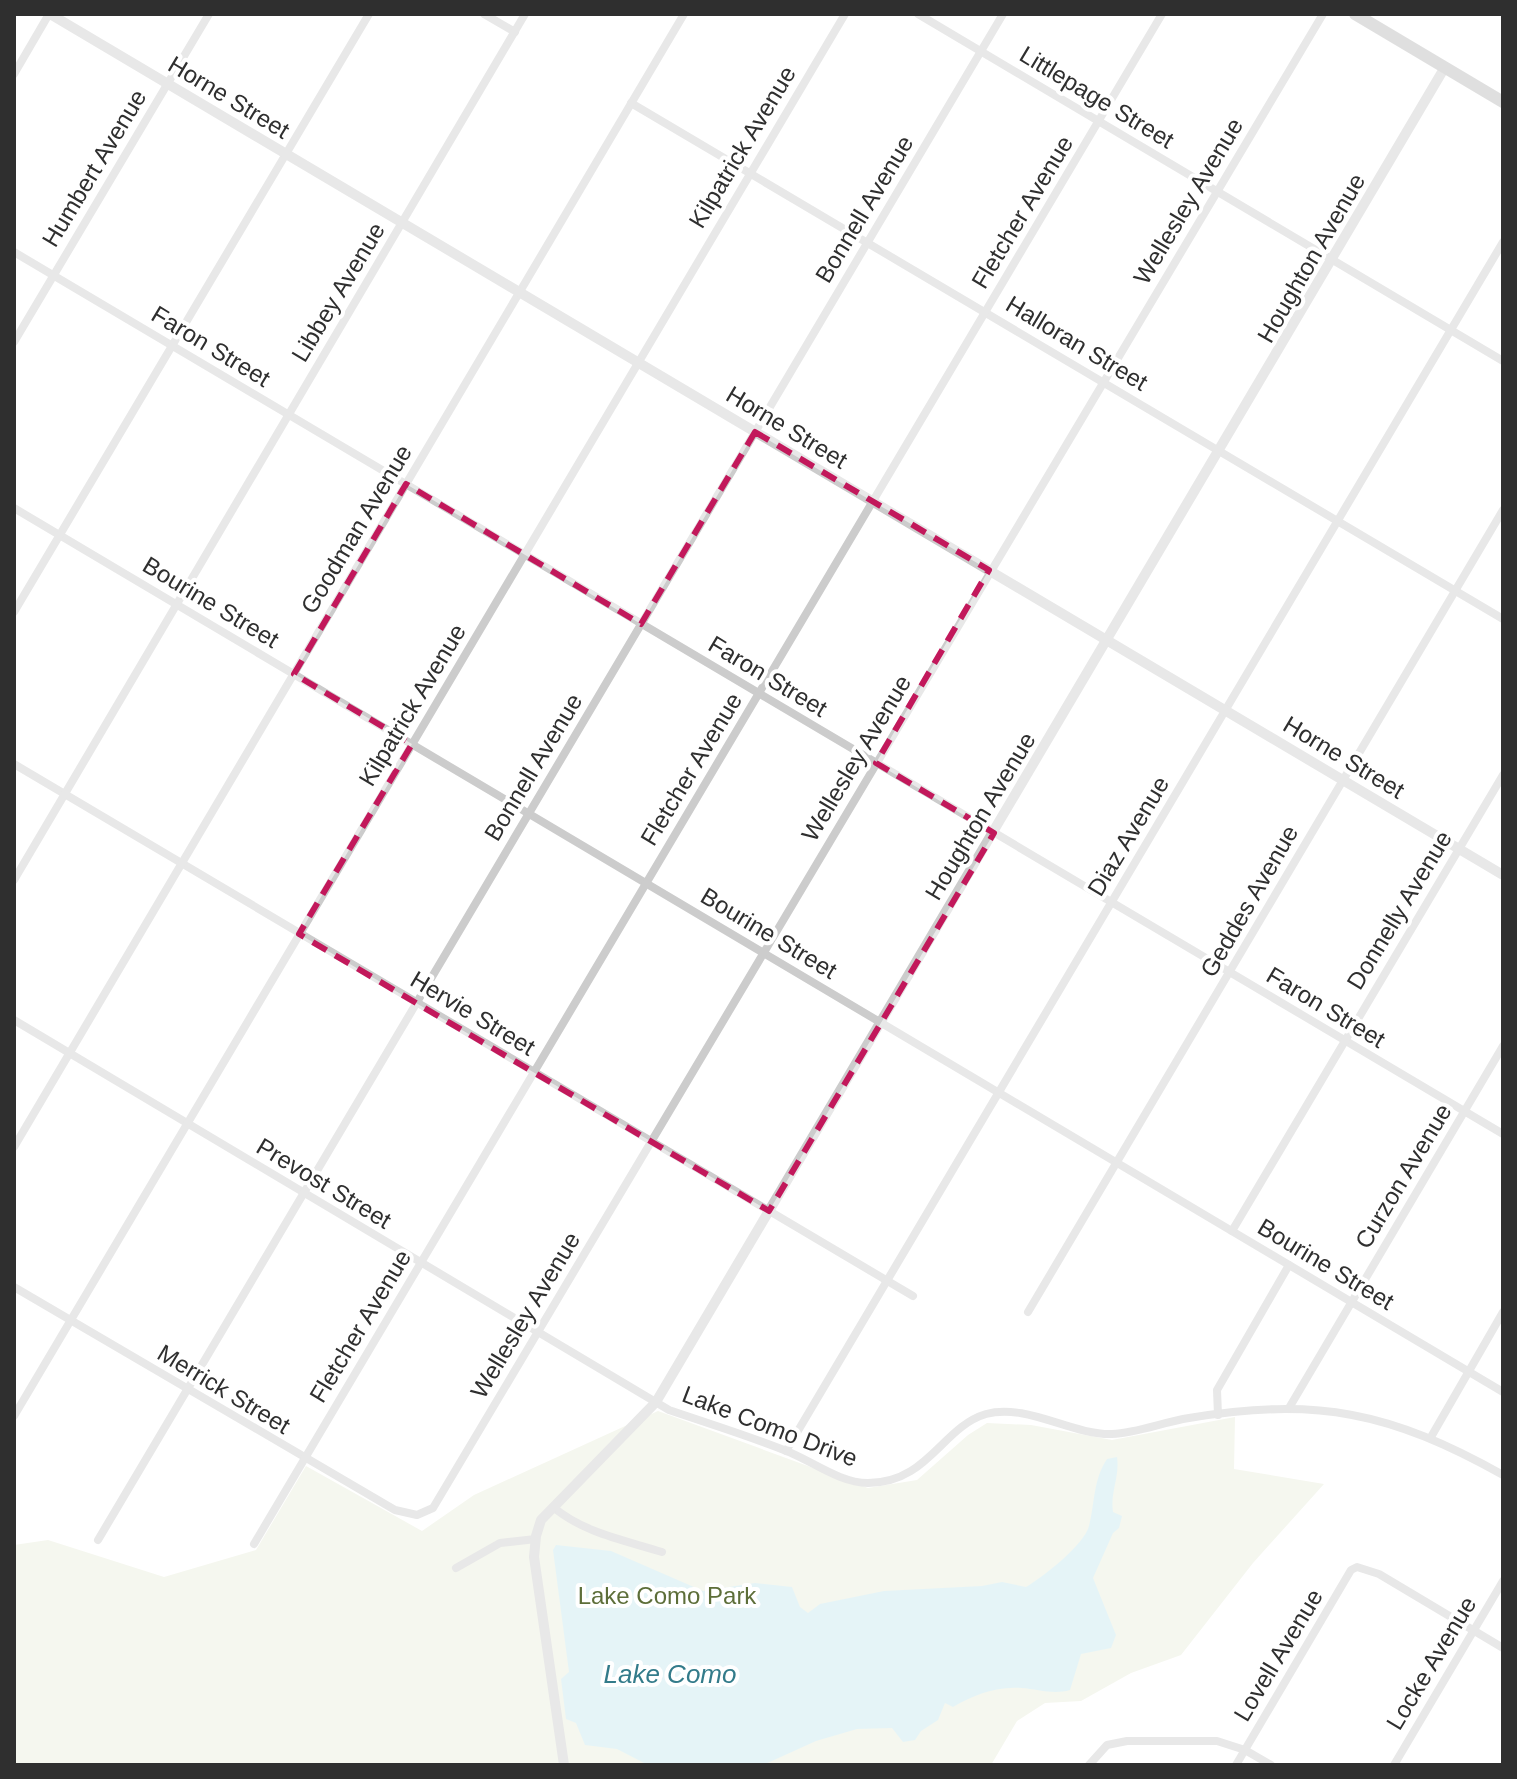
<svg xmlns="http://www.w3.org/2000/svg" width="1517" height="1779" viewBox="0 0 1517 1779" font-family="Helvetica,sans-serif">
<rect width="100%" height="100%" fill="#fff"/>
<polygon fill="#e9eddb" points="658,1411 868,1488 917,1480 968,1435 987,1423 1031,1425 1112,1440 1235,1417 1234,1469 1324,1484 1253,1563 1181,1655 1131,1673 1081,1701 1045,1703 1017,1721 991,1765 14,1765 14,1545 48,1540 164,1577 256,1550 306,1466 422,1531 474,1495"/>
<path fill="#c6e7ee" d="M 1117,1457 C 1120,1477 1110,1492 1113,1512 L 1122,1516 L 1119,1528 L 1113,1533 L 1093,1578 L 1116,1635 L 1111,1648 L 1081,1654 L 1070,1690 C 1053,1695 1038,1689 1021,1688 C 997,1686 973,1695 953,1707 L 945,1703 L 938,1720 L 921,1731 L 915,1740 L 903,1742 L 892,1728 L 857,1729 L 816,1741 L 763,1765 L 648,1765 L 617,1749 L 585,1745 L 576,1723 L 566,1719 L 561,1679 L 569,1672 L 553,1550 L 556,1545 L 611,1551 L 703,1591 L 755,1583 L 792,1587 L 800,1607 L 808,1613 L 820,1604 L 884,1591 L 982,1586 L 1002,1582 L 1026,1587 C 1043,1577 1084,1545 1089,1526 C 1095,1503 1093,1480 1107,1459 Z"/>
<g fill="none" stroke-linecap="round" stroke-linejoin="round">
<g stroke="#ccc" stroke-width="8">
<polyline points="484,14 515,32"/>
<polyline points="918,14 1503,361"/>
<polyline points="14,74 49,14"/>
<polyline points="631,103 1503,619"/>
<polyline points="14,252 1503,1134"/>
<polyline points="14,342 209,14"/>
<polyline points="14,508 1503,1392"/>
<polyline points="14,612 369,14"/>
<polyline points="14,764 913,1296"/>
<polyline points="14,880 525,14"/>
<path d="M 14,1020 L 669,1410 C 707,1423 746,1435 784,1450 C 811,1460 839,1483 868,1483 C 928,1483 942,1427 986,1414 C 1027,1403 1071,1435 1112,1434 C 1138,1433 1163,1422 1189,1418 C 1318,1397 1390,1412 1503,1475"/>
<polyline points="14,1147 684,14"/>
<polyline points="1232,1231 1503,775"/>
<polyline points="14,1287 395,1510 417,1515 433,1508 1323,14"/>
<polyline points="1028,1312 1503,510"/>
<polyline points="1289,1408 1503,1046"/>
<polyline points="1218,1415 1217,1390 1289,1265"/>
<polyline points="14,1416 845,14"/>
<polyline points="1431,1437 1503,1312"/>
<polyline points="786,1451 1503,242"/>
<path d="M 553,1507 C 584,1533 624,1540 662,1552"/>
<polyline points="98,1540 1003,14"/>
<polyline points="254,1544 1162,14"/>
<polyline points="456,1568 500,1543 536,1539"/>
<polyline points="1089,1765 1107,1745 1127,1741 1217,1741 1245,1750 1271,1765"/>
<polyline points="1236,1765 1351,1570 1357,1567 1379,1574 1503,1648"/>
<polyline points="1394,1765 1503,1581"/>
</g>
<g stroke="#ccc" stroke-width="10">
<polyline points="50,14 1503,875"/>
<polyline points="564,1765 534,1557 536,1536 541,1520 656,1402 1445,67"/>
</g>
<polyline stroke="#b9b9b9" stroke-width="12" points="1355,14 1503,102"/>
</g>
<path d="M0 0H1517V1779H0ZM 755,432 L 989,570 L 876,763 L 994,833 L 769,1211 L 299,934 L 412,744 L 294,674 L 406,484 L 641,624 Z" fill="#fff" fill-opacity=".55" fill-rule="evenodd"/>
<path fill="none" stroke="#c2185b" stroke-width="6" stroke-dasharray="16 10" stroke-linejoin="round" d="M 755,432 L 989,570 L 876,763 L 994,833 L 769,1211 L 299,934 L 412,744 L 294,674 L 406,484 L 641,624 Z"/>
<g text-anchor="middle" dominant-baseline="central" stroke-width="8" stroke-linejoin="round" paint-order="stroke">
<g font-size="24" fill="#2f2f2f" stroke="#fff">
<text transform="translate(229 97) rotate(31)">Horne Street</text>
<text transform="translate(1097 97) rotate(31)">Littlepage Street</text>
<text transform="translate(742 147) rotate(-59)">Kilpatrick Avenue</text>
<text transform="translate(94 168) rotate(-59)">Humbert Avenue</text>
<text transform="translate(1188 201) rotate(-59)">Wellesley Avenue</text>
<text transform="translate(864 209) rotate(-59)">Bonnell Avenue</text>
<text transform="translate(1022 212) rotate(-59)">Fletcher Avenue</text>
<text transform="translate(1311 258) rotate(-60)">Houghton Avenue</text>
<text transform="translate(338 292) rotate(-59)">Libbey Avenue</text>
<text transform="translate(1077 343) rotate(31)">Halloran Street</text>
<text transform="translate(211 346) rotate(31)">Faron Street</text>
<text transform="translate(787 427) rotate(31)">Horne Street</text>
<text transform="translate(356 529) rotate(-59)">Goodman Avenue</text>
<text transform="translate(211 602) rotate(31)">Bourine Street</text>
<text transform="translate(768 676) rotate(31)">Faron Street</text>
<text transform="translate(412 705) rotate(-59)">Kilpatrick Avenue</text>
<text transform="translate(1344 757) rotate(31)">Horne Street</text>
<text transform="translate(856 758) rotate(-59)">Wellesley Avenue</text>
<text transform="translate(533 767) rotate(-59)">Bonnell Avenue</text>
<text transform="translate(691 769) rotate(-59)">Fletcher Avenue</text>
<text transform="translate(980 816) rotate(-59)">Houghton Avenue</text>
<text transform="translate(1128 836) rotate(-59)">Diaz Avenue</text>
<text transform="translate(1249 901) rotate(-60)">Geddes Avenue</text>
<text transform="translate(1399 910) rotate(-59)">Donnelly Avenue</text>
<text transform="translate(769 933) rotate(31)">Bourine Street</text>
<text transform="translate(1326 1007) rotate(31)">Faron Street</text>
<text transform="translate(473 1013) rotate(31)">Hervie Street</text>
<text transform="translate(1403 1176) rotate(-59)">Curzon Avenue</text>
<text transform="translate(324 1183) rotate(31)">Prevost Street</text>
<text transform="translate(1326 1264) rotate(31)">Bourine Street</text>
<text transform="translate(525 1315) rotate(-59)">Wellesley Avenue</text>
<text transform="translate(360 1326) rotate(-59)">Fletcher Avenue</text>
<text transform="translate(224 1389) rotate(31)">Merrick Street</text>
<text transform="translate(770 1426) rotate(21)">Lake Como Drive</text>
<text transform="translate(1278 1655) rotate(-59)">Lovell Avenue</text>
<text transform="translate(1431 1663) rotate(-59)">Locke Avenue</text>
</g>
<g font-size="24" fill="#5d6e39" stroke="#fff">
<text x="667" y="1595">Lake Como Park</text>
</g>
<g font-size="26" font-style="italic" fill="#337b8a" stroke="#fff">
<text x="670" y="1674">Lake Como</text>
</g>
</g>
<rect width="1517" height="1779" fill="none" stroke="#2f2f2f" stroke-width="32"/>
</svg>
